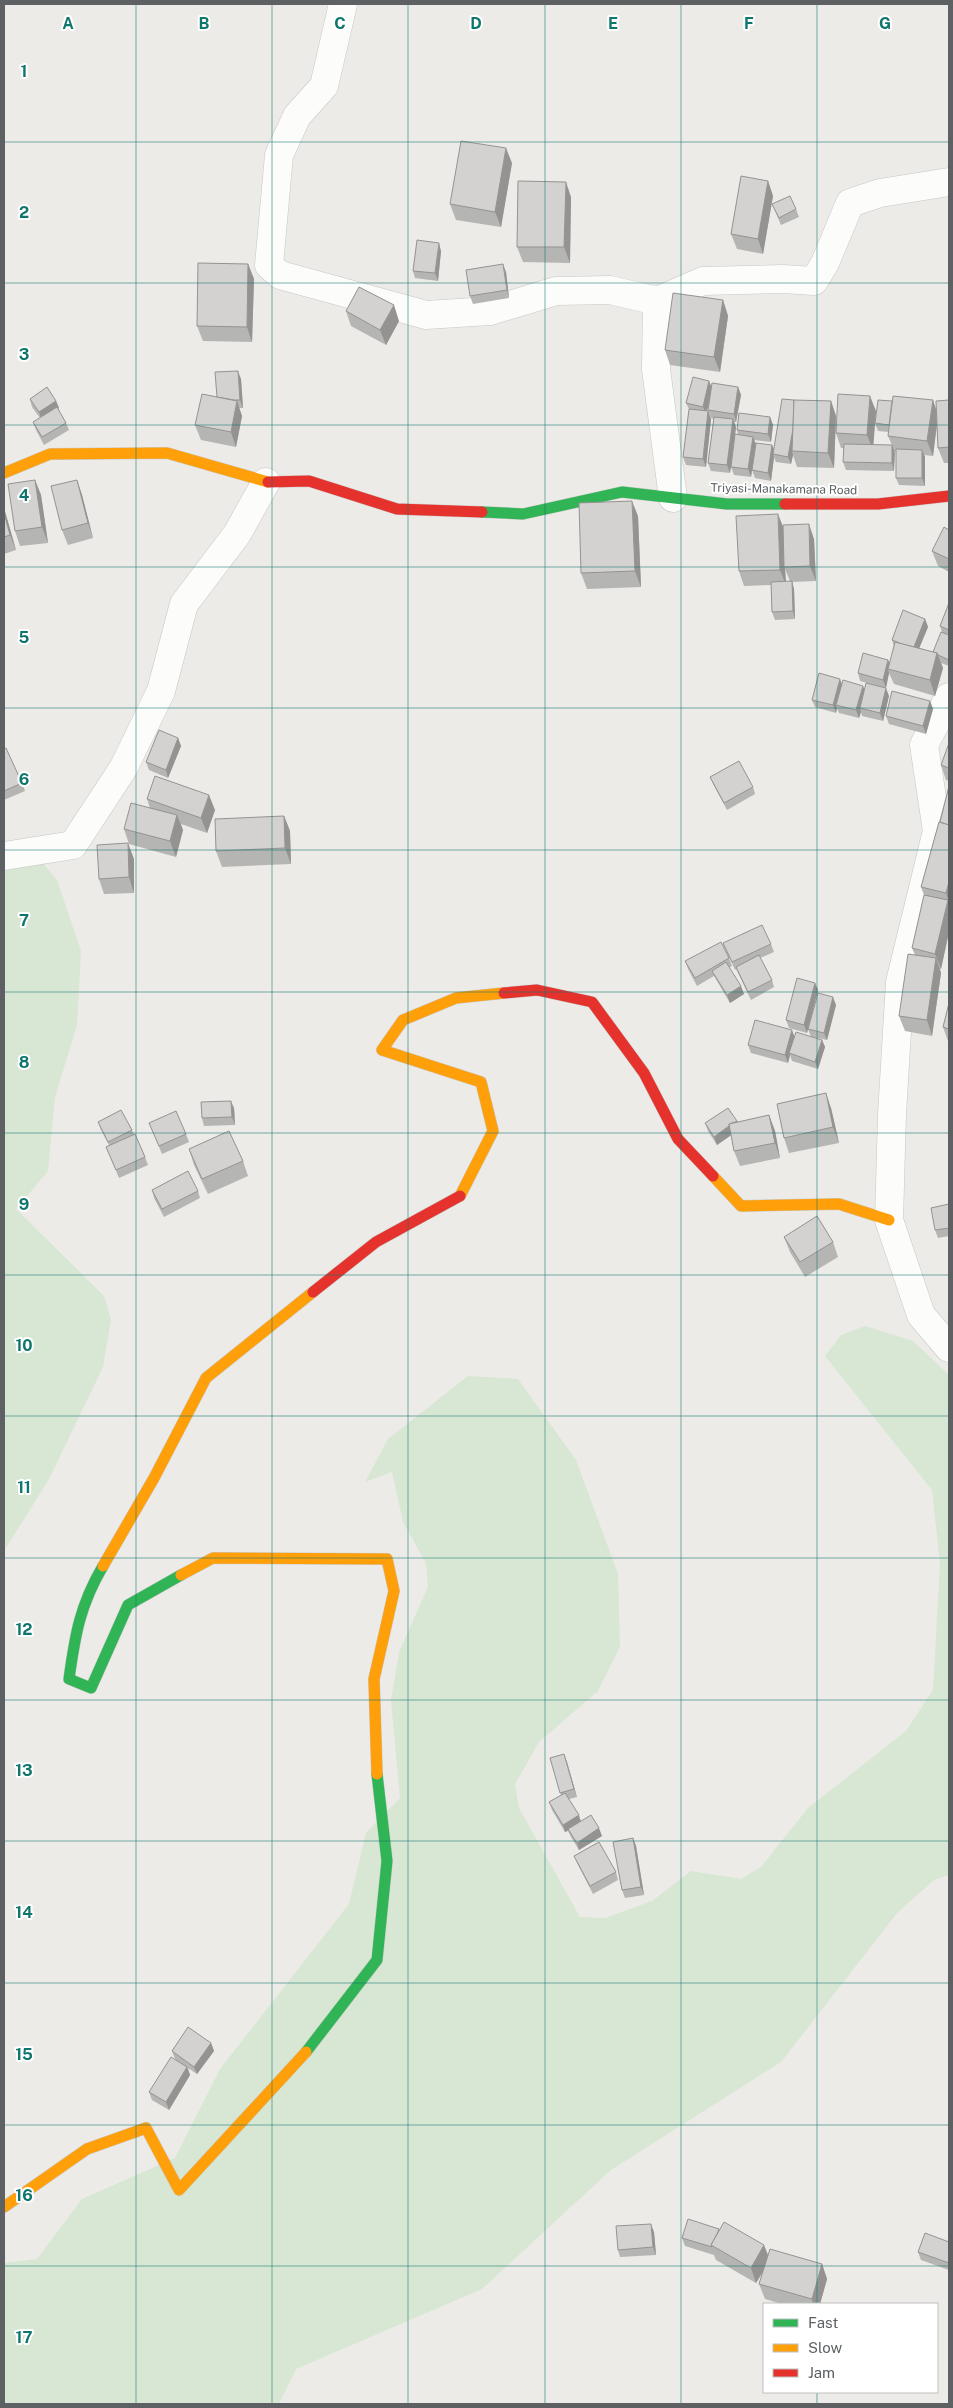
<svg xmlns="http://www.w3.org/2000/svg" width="953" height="2408" viewBox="0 0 953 2408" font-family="'Public Sans',sans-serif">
<rect width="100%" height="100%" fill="#ecebe7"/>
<g fill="#d7e7d3">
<polygon points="4,861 41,861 57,880 81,951 77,1025 55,1097 48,1171 16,1209 104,1296 111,1320 103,1367 49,1479 4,1551"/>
<polygon points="865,1326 913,1341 949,1375 949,1875 934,1880 898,1912 781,2062 611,2170 482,2289 296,2369 279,2404 4,2404 4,2263 37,2259 82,2199 175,2158 220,2069 349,1904 366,1833 400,1798 391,1701 399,1652 428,1587 426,1563 403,1522 392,1472 365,1482 388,1439 468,1376 518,1379 576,1460 618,1574 620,1647 598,1691 539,1742 515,1784 519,1808 580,1917 605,1918 652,1901 691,1871 741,1879 761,1867 808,1808 906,1731 933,1690 940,1563 932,1490 825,1356 841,1335"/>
</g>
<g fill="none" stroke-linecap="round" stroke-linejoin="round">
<g stroke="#c6c7c7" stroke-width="29">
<g id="street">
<polyline points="343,4 324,86 297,116 279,155 269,265 280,275 426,315 490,311 556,291 610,290 657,301"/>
<polyline points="673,498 656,369 657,301 703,281 783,279 814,281 825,263 850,203 880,193 949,182"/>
<polyline points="949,697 924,745 937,831 900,982 892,1114 889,1220 921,1315 949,1348"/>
<polyline points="4,856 73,845 124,767 161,691 184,604 237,534 266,482"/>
</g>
</g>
<g stroke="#c9c9c8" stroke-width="12">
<g id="fast">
<polyline points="482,512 523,514 622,492 727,504 785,504"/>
<path d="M 103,1566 C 80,1605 75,1635 69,1679 L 91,1688 L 128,1605 L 181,1575"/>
<polyline points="306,2052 377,1960 387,1861 377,1774"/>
</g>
</g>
<g stroke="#c9c9c8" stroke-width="12">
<g id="slow">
<polyline points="4,473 50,454 167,453 268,482"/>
<polyline points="713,1176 741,1206 839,1204 889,1220"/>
<polyline points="460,1196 493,1131 481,1082 382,1050 403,1020 456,998 504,993"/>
<polyline points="103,1566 154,1478 206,1378 313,1292"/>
<polyline points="181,1575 213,1558 387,1559 394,1591 374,1679 377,1774"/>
<polyline points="4,2207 87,2149 146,2128 179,2190 306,2052"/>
</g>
</g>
<g stroke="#c9c9c8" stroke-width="12">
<g id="jam">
<polyline points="268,482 309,481 397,509 482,512"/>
<polyline points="785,504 878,504 949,496"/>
<polyline points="504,993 537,990 592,1002 644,1073 678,1139 713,1176"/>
<polyline points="313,1292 376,1242 460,1196"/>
</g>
</g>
<use href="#street" stroke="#fcfcfb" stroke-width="28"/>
<use href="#fast" stroke="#30b455" stroke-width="11"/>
<use href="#slow" stroke="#ff9f0a" stroke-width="11"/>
<use href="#jam" stroke="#e5322d" stroke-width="11"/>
</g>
<g fill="#b5b5b3" fill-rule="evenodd">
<polygon points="512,163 501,227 456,220 450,204"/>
<polygon points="768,181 773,196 763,254 737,249 731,234"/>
<polygon points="571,197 570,263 523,262 517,247"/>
<polygon points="772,204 796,209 799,217 781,225"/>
<polygon points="441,251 438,281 415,278 413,271"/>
<polygon points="248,264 254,279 252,342 203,341 197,326"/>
<polygon points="506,272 509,298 473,304 470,296"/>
<polygon points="723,300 728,316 720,372 670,365 665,350"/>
<polygon points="346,311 399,321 386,345 351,326"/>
<polygon points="241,379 243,408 239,408 242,416 236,447 201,440 195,425 217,397"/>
<polygon points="709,381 712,388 738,387 741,395 736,422 734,422 736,427 730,473 711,471 708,463 714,419 711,418 708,410 710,396 707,411 708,411 711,419 706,467 686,465 683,457 689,409 686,403"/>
<polygon points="30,399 56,401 59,408 58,409 66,423 69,430 44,445 36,430 33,422 40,418 32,407"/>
<polygon points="794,400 831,401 836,416 834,468 797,467 793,455 791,464 776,462 774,457 771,481 755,478 752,470 753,462 751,477 734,475 731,467 738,435 737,430 770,417 773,425 771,442 754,440 755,444 772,445 774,449"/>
<polygon points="949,400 949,463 944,463 938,448 937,425 933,456 924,455 925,457 925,486 899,485 896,478 896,452 894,451 894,471 846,470 843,462 844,448 841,448 836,433 876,411 873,445 892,445 888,436 889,432 878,431 875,423 936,409"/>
<polygon points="35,480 41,495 48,543 20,546 15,531"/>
<polygon points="77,480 82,495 93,538 68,545 62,530"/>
<polygon points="4,508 16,550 4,554"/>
<polygon points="638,516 641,587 587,589 581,573"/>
<path d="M 783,527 L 814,539 L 816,581 L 792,582 L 794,589 L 795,619 L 775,620 L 772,612 L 771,585 L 744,586 L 739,571 ZM 785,569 L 790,581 L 786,582 Z"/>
<polygon points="949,530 949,572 938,566 932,551"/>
<polygon points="949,603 949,666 941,663 943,668 935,696 894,684 889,673 886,688 860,681 858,673 888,660 890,664 894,646 892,640 925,619 928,627 919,648 933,652 942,632 940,626"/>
<polygon points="842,683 889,696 883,721 862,716 861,712 859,718 839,713 837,708 836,713 815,707 812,700"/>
<polygon points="930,701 933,709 926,734 889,724 886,716"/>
<polygon points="178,738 181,746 168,778 149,770 146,762"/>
<polygon points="949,743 949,781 946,780 941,765"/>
<polygon points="4,749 22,783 25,791 4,800"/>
<polygon points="710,777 753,787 755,794 727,810 713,784"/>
<polygon points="949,786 949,932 941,969 940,969 941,973 932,1036 905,1031 899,1016 915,955 912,948 924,895 921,887"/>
<polygon points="147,799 215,810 207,833 181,824 183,830 176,857 129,844 124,829 150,808"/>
<polygon points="284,816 290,831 291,864 222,867 216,851"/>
<polygon points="134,859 134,893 104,894 99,879"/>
<polygon points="723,943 771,944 774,952 760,958 772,980 774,987 751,1000 736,969 735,970"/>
<polygon points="729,958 732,966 729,968 744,994 730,1003 714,976 697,986 688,969 685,961"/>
<polygon points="815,983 818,990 807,1033 789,1028 786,1020"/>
<polygon points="949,1003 949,1044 943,1027"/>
<polygon points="836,1005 827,1040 814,1037 822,1040 825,1047 818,1069 792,1061 790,1055 788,1063 751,1053 748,1045 794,1037 811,1037 808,1029"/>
<polygon points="234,1108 235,1125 204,1126 202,1118"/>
<polygon points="831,1108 839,1143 789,1153 784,1138"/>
<polygon points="769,1115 775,1131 780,1158 740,1166 734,1151 731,1135 717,1145 708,1131 705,1123 737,1121 738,1122"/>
<polygon points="98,1122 132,1130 145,1157 148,1165 119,1178 106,1147 109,1145 101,1130"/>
<polygon points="149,1123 186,1134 189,1142 162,1154"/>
<polygon points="189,1149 243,1161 248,1176 208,1194 194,1165"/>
<polygon points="152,1190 198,1191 200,1198 164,1217 154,1198"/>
<polygon points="949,1204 949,1236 938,1238 935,1230"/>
<polygon points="784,1237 833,1242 838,1257 805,1277 790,1252"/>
<polygon points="564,1754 577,1797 569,1799 581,1821 602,1836 579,1850 571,1837 568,1831 565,1832 552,1810 549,1802 561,1795 550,1758"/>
<polygon points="633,1838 636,1846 644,1895 625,1898 622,1890"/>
<polygon points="574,1856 616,1872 618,1880 593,1894 577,1863"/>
<polygon points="211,2043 214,2051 197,2074 188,2068 190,2075 169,2110 152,2100 149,2092 183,2065 175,2059 172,2051"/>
<polygon points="719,2230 768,2255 822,2264 827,2279 820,2304 782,2304 765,2299 759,2284 763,2272 756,2283 716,2260 714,2255 685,2246 682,2238"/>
<polygon points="654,2232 656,2255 620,2257 618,2250"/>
<polygon points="949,2242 949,2270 921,2260 918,2252"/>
</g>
<g fill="#949392">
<polygon points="506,148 512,163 501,227 495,212"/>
<polygon points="768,181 773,196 763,254 758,239"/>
<polygon points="566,182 571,197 570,263 564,247"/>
<polygon points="439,243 441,251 438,281 435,273"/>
<polygon points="248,264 254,279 252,342 247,327"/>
<polygon points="503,264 506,272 509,298 507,290"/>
<polygon points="723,300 728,316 720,372 714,357"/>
<polygon points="394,305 399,321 386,345 380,330"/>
<polygon points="238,371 241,379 243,408 240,400"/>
<polygon points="709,381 712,389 706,415 703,407"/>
<polygon points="738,387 741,395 736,422 734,414"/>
<polygon points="870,396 876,411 873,450 867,435"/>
<polygon points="933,400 938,415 933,456 927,441"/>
<polygon points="56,401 59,408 42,420 39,412"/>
<polygon points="237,401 242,416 236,447 231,432"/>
<polygon points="797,401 792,451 793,455 791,464 788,457"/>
<polygon points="831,401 836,416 834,468 828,453"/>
<polygon points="708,411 711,419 706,467 703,459"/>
<polygon points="770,417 773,425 771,442 768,434"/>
<polygon points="733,419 736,427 730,473 727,465"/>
<polygon points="753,437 756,444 751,477 748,469"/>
<polygon points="772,445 775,452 773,454 774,457 771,481 768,473"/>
<polygon points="892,445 895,453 894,471 892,463"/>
<polygon points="922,450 925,457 925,486 922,478"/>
<polygon points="35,480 41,495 48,543 42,527"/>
<polygon points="77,480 82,495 93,538 88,523"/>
<polygon points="632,501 638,516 641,587 635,571"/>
<polygon points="4,508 16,550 10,535 4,513"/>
<polygon points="778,514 784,529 784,567 785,569 786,585 780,570"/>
<polygon points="809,524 814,539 816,581 810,566"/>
<polygon points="792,581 794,589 795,619 793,611"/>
<polygon points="925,619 928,627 916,656 913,648"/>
<polygon points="937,653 943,668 935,696 930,680"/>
<polygon points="888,660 891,667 888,669 889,673 886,688 883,680"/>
<polygon points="840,679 843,687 836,705 837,708 836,713 833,705"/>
<polygon points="863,686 866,693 860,708 861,712 859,718 856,710"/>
<polygon points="886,688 889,696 883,721 880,713"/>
<polygon points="930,701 933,709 926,734 923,726"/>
<polygon points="178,738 181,746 168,778 166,770"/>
<polygon points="209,795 215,810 207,833 201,818"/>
<polygon points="177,815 183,830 176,857 170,841"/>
<polygon points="284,816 290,831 291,864 285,848"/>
<polygon points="128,843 134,859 134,893 129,877"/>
<polygon points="949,882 949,902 946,893"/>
<polygon points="948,900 949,905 949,932 941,969 935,954"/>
<polygon points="936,958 941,973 932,1036 927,1020"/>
<polygon points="815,983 818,990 807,1033 804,1025"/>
<polygon points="741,986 744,994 730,1003 727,995"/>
<polygon points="833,997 836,1005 827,1040 824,1033"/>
<polygon points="792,1030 795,1038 789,1053 790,1055 788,1063 785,1055"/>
<polygon points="822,1040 825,1047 818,1069 815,1062"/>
<polygon points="826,1093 831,1108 839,1143 833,1127"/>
<polygon points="231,1101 234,1108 235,1125 232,1117"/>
<polygon points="769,1115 775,1131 780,1158 775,1143"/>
<polygon points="737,1121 740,1129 717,1145 714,1137"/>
<polygon points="564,1754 567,1762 577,1797 574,1789"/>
<polygon points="579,1815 581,1823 565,1832 563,1825"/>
<polygon points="599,1828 602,1836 579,1850 577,1843"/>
<polygon points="633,1838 636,1846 644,1895 641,1887"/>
<polygon points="211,2043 214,2051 197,2074 194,2067"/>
<polygon points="187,2067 190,2075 169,2110 166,2102"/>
<polygon points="651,2224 654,2232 656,2255 653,2247"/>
<polygon points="764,2245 770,2260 756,2283 751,2268"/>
<polygon points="822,2264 827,2279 820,2304 813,2304 812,2299"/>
</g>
<g fill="#d3d2d0" stroke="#949392">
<polygon points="461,141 506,148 495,212 450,204"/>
<polygon points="741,176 768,181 758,239 731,234"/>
<polygon points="518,181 566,182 564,247 517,247"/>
<polygon points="790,196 796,209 779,218 772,204"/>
<polygon points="417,240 439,243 435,273 413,271"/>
<polygon points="198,263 248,264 247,327 197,326"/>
<polygon points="503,264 507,290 470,296 466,270"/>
<polygon points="359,287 394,305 380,330 346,311"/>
<polygon points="673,293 723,300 714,357 665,350"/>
<polygon points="238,371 240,400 234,400 217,397 215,372"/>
<polygon points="693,377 709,381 703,407 686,403"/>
<polygon points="712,383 738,387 734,414 708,410"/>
<polygon points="47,387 56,401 39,412 30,399"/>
<polygon points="202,394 237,401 231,432 195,425"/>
<polygon points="838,394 870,396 867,435 836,433"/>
<polygon points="893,396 933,400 927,441 888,436"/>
<polygon points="782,399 794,400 793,429 788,457 773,454"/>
<polygon points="794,400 831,401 828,453 792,451"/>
<polygon points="878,400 892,401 889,425 875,423"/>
<polygon points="949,400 949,447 938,448 936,401"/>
<polygon points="57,407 66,423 42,437 33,422"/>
<polygon points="689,409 708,411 703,459 683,457"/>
<polygon points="739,413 770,417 768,434 737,430"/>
<polygon points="714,417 733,419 727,465 708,463"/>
<polygon points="735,434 753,437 748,469 731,467"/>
<polygon points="756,443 772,445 768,473 752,470"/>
<polygon points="844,444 892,445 892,463 843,462"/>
<polygon points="896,449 922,450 922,478 896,478"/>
<polygon points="35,480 42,527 15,531 8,484"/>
<polygon points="77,480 88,523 62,530 51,486"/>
<polygon points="632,501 635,571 581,573 579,503"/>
<polygon points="4,513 10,535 4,537"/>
<polygon points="778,514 780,570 739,571 736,516"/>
<polygon points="809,524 810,566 784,567 783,525"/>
<polygon points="944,527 949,530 949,559 932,551"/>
<polygon points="792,581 793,611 772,612 771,582"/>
<polygon points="949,603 949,630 940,626"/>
<polygon points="903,610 925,619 914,647 902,644 892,640"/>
<polygon points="941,632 949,635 949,660 938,655 937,653 933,652"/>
<polygon points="895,642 937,653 930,680 888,669"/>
<polygon points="863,653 888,660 883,680 858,673"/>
<polygon points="819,673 840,679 833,705 812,700"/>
<polygon points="843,680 863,686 856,710 836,705"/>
<polygon points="866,683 886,688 880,713 860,708"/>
<polygon points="892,691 930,701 923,726 886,716"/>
<polygon points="159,730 178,738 166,770 146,762"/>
<polygon points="949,743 949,768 941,765"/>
<polygon points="6,748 22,783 4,791 4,749"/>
<polygon points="739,761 753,787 724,803 710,777"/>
<polygon points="155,776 209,795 201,818 147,799"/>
<polygon points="949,786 949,825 940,822"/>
<polygon points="131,803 177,815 170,841 124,829"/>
<polygon points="284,816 285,848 216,851 215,819"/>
<polygon points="939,822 949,825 949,882 946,893 921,887"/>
<polygon points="128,843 129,877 99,879 97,845"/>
<polygon points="924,895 948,900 935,954 912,948"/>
<polygon points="762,925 771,944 732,962 723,943"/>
<polygon points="721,942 729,958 695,978 685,961"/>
<polygon points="908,954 936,958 927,1020 899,1016"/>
<polygon points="759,955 772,980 748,992 736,967"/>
<polygon points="726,962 741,986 727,995 712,971"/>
<polygon points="797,978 815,983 804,1025 786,1020"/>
<polygon points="818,993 833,997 824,1033 808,1029"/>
<polygon points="949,1003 949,1029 943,1027"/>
<polygon points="755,1020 792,1030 785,1055 748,1045"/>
<polygon points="796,1032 822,1040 815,1062 789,1053"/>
<polygon points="826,1093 833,1127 784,1138 777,1104"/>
<polygon points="231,1101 232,1117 202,1118 201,1102"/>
<polygon points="728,1108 737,1121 735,1122 729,1124 729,1126 714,1137 705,1123"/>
<polygon points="121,1110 132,1130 108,1142 98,1122"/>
<polygon points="176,1111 186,1134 159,1146 149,1123"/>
<polygon points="769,1115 775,1143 734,1151 729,1124"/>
<polygon points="229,1131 243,1161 202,1179 189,1149"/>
<polygon points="135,1134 145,1157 116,1170 106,1147"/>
<polygon points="188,1171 198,1191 162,1209 152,1190"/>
<polygon points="949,1204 949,1228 935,1230 931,1208"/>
<polygon points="817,1216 833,1242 800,1262 784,1237"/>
<polygon points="564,1754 574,1789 560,1793 550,1758"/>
<polygon points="565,1793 579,1815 563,1825 549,1802"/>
<polygon points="591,1815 599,1828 577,1843 568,1829"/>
<polygon points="633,1838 641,1887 622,1890 613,1842"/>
<polygon points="599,1842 616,1872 590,1886 574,1856"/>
<polygon points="188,2027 211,2043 194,2067 172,2051"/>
<polygon points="171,2057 187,2067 166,2102 149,2092"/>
<polygon points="688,2219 719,2229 717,2234 711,2245 712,2247 682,2238"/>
<polygon points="724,2222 764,2245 751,2268 711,2245"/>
<polygon points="651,2224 653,2247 618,2250 616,2226"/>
<polygon points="925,2233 949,2242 949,2263 918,2252"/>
<polygon points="770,2249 822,2264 812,2299 759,2284"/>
</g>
<path fill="none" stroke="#0f766e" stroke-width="1" stroke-opacity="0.55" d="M 136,4 L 136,2404M 272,4 L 272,2404M 408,4 L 408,2404M 545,4 L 545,2404M 681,4 L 681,2404M 817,4 L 817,2304M 4,142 L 949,142M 4,283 L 949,283M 4,425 L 949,425M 4,567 L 949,567M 4,708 L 949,708M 4,850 L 949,850M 4,992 L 949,992M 4,1133 L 949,1133M 4,1275 L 949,1275M 4,1416 L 949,1416M 4,1558 L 949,1558M 4,1700 L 949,1700M 4,1841 L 949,1841M 4,1983 L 949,1983M 4,2125 L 949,2125M 4,2266 L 949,2266M 817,2392 L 817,2404"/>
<g text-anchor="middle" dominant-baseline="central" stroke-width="4" stroke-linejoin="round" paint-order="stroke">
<g font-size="12" fill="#5d6164" stroke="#fff">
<text transform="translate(784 489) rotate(1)">Triyasi-Manakamana Road</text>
</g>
</g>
<g font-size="16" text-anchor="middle" font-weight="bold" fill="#0f766e" stroke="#fff" stroke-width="4" stroke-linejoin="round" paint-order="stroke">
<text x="68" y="29">A</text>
<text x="204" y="29">B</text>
<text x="340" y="29">C</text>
<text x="476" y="29">D</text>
<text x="613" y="29">E</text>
<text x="749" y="29">F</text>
<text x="885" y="29">G</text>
<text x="24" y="77">1</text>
<text x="24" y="218">2</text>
<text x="24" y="360">3</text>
<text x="24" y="501">4</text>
<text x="24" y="643">5</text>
<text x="24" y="785">6</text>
<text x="24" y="926">7</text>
<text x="24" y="1068">8</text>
<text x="24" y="1210">9</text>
<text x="24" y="1351">10</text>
<text x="24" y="1493">11</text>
<text x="24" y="1635">12</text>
<text x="24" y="1776">13</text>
<text x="24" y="1918">14</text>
<text x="24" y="2060">15</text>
<text x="24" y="2201">16</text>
<text x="24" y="2343">17</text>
</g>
<rect width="953" height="2408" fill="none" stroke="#5d6164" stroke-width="10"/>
<rect x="763" y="2303" width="175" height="90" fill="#ffffff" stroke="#bec0c1"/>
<rect x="773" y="2319" width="25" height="8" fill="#30b455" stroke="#bec0c1"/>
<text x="808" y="2328" font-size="15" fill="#5d6164">Fast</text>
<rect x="773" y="2344" width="25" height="8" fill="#ff9f0a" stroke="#bec0c1"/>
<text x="808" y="2353" font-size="15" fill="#5d6164">Slow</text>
<rect x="773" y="2369" width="25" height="8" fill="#e5322d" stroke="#bec0c1"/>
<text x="808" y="2378" font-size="15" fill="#5d6164">Jam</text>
</svg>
